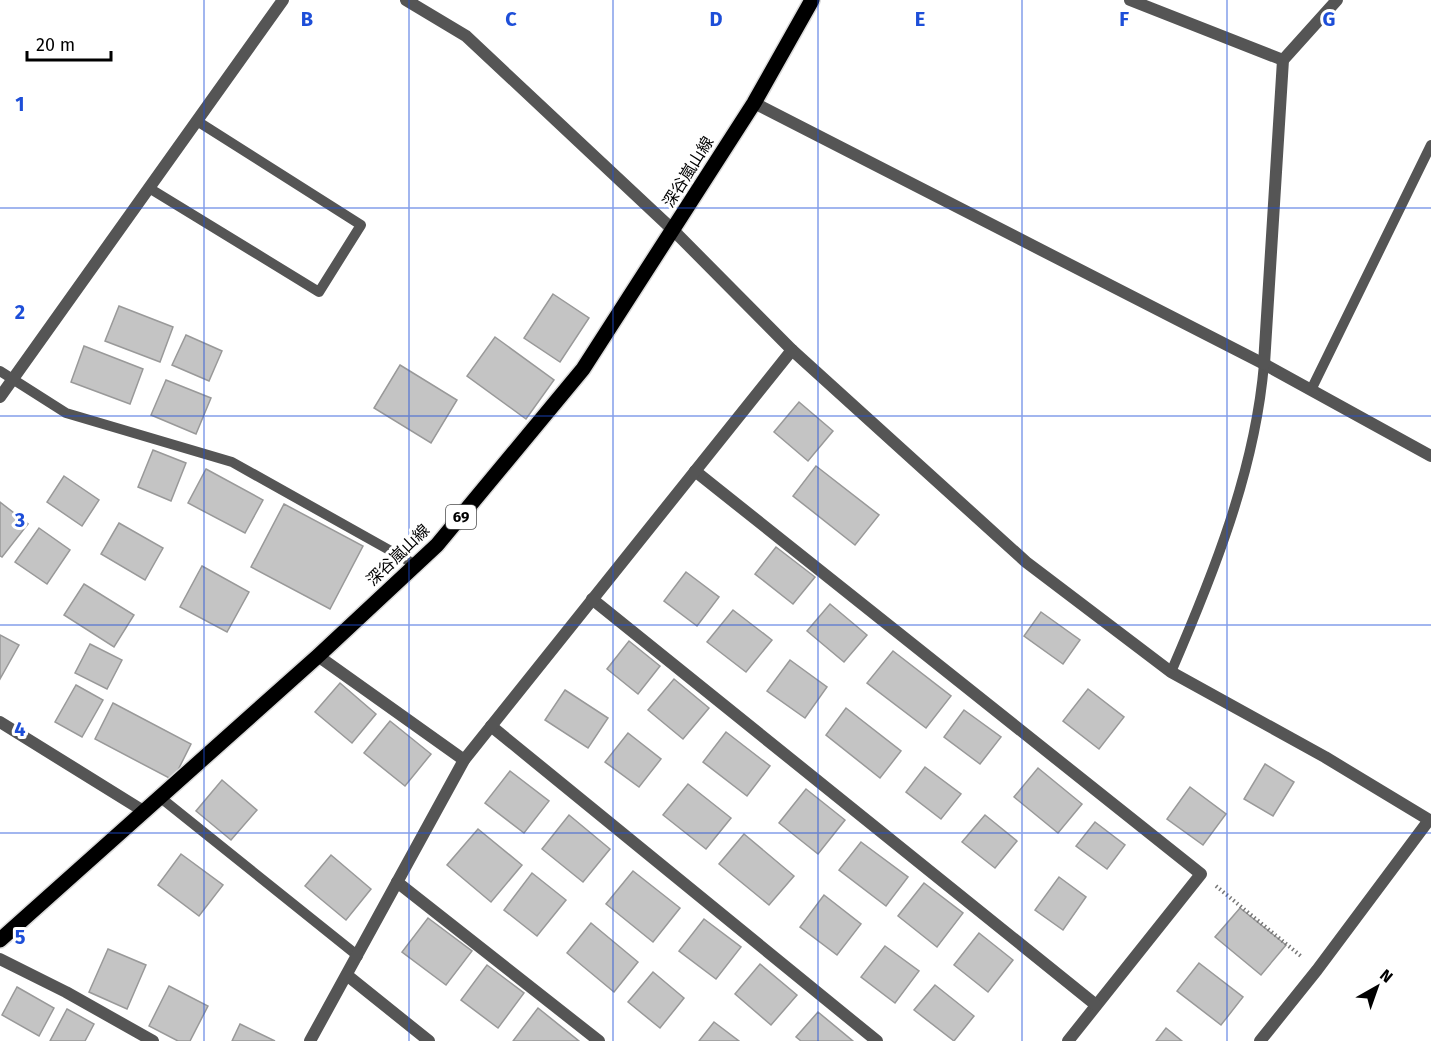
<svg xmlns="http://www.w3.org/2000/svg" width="1431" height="1041" viewBox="0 0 1431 1041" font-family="'Fira Sans','Noto Sans JP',sans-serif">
<rect width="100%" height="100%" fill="#fff"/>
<g fill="#c4c4c4" stroke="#999" stroke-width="1.5">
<polygon points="553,294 589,318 560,362 524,338"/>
<polygon points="119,306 173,327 160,362 105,341"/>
<polygon points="186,335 222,351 209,381 172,365"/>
<polygon points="495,337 554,380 526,419 467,376"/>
<polygon points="84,346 143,369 130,404 71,382"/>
<polygon points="400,365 457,400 431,443 374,408"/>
<polygon points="166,380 211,398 196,434 151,415"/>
<polygon points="799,402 833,431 808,461 774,432"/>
<polygon points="153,450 186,463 171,501 138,487"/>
<polygon points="816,466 879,515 855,545 793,496"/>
<polygon points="206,469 263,500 245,533 188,503"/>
<polygon points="64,476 99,500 82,526 47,502"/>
<polygon points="0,502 28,524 2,557 0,556"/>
<polygon points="284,504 363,546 330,609 251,567"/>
<polygon points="119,523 163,548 145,580 101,554"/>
<polygon points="39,528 70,550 47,584 15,562"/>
<polygon points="776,547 815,577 793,604 755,574"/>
<polygon points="202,566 249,592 227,632 180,607"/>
<polygon points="686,572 719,597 697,626 664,601"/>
<polygon points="84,584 134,615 114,647 64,615"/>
<polygon points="830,604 867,635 844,662 807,631"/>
<polygon points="733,610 772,640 746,672 707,642"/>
<polygon points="1041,612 1080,640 1063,664 1024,636"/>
<polygon points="0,635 19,645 0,679"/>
<polygon points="629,641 660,666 638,694 607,669"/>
<polygon points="90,644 122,660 107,689 75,673"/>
<polygon points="893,651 951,696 926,728 867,683"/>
<polygon points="790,660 827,687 805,718 767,691"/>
<polygon points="674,679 709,708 683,739 648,710"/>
<polygon points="340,683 376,714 352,743 315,712"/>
<polygon points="76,685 103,700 82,737 55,722"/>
<polygon points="1088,689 1124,717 1099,749 1063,721"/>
<polygon points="565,690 608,718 588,748 545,720"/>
<polygon points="113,703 191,744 173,780 95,739"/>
<polygon points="846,708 901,751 880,778 826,735"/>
<polygon points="964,710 1001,737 980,764 944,737"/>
<polygon points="390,721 431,754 405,786 364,753"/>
<polygon points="726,732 770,766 747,796 703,762"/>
<polygon points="628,733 661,759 639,787 605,762"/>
<polygon points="1265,764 1294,782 1273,816 1244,799"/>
<polygon points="925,767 961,794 941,819 906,792"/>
<polygon points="1038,768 1082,804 1058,833 1014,797"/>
<polygon points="510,771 549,801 524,833 485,803"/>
<polygon points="222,780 257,810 231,840 196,811"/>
<polygon points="688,784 731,818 706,849 663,815"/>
<polygon points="1190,787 1226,814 1203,845 1167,819"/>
<polygon points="806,789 845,820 818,854 779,823"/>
<polygon points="569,815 610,849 583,882 542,849"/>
<polygon points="985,815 1017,841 995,868 962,842"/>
<polygon points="1095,822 1125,845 1107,869 1076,846"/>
<polygon points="478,829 522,865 491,902 447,865"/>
<polygon points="744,834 794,876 769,905 719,864"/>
<polygon points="861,842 908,877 886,906 839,870"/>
<polygon points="181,854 223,885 199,916 158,885"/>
<polygon points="331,855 371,889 346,920 305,886"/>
<polygon points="633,871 680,908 653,942 606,904"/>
<polygon points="532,873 566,900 537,936 504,910"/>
<polygon points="1059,877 1086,897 1063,930 1035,910"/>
<polygon points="924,883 963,913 937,947 898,916"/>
<polygon points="824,895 861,924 837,955 800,927"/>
<polygon points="1240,908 1286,945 1261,975 1215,937"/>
<polygon points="428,918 472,951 446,985 402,952"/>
<polygon points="704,919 741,947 716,979 679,951"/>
<polygon points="591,923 638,962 614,992 567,953"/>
<polygon points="979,933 1013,960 988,992 954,965"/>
<polygon points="885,946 919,971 895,1003 861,977"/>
<polygon points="108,949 146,965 127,1009 89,992"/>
<polygon points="1199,963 1243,997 1221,1025 1177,991"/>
<polygon points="760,964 797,995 771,1025 735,994"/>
<polygon points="487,965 524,993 498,1028 461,1000"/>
<polygon points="653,972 684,998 660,1028 628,1002"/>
<polygon points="935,985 974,1016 954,1041 914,1010"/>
<polygon points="169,986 208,1006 190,1041 178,1041 149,1026"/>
<polygon points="17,987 54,1008 39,1036 2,1015"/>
<polygon points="538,1008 579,1041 513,1041"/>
<polygon points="67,1009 94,1024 85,1041 50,1041"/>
<polygon points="818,1012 853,1041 801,1041 796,1037"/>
<polygon points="714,1022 739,1041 699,1041"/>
<polygon points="240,1024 275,1041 232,1041"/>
<polygon points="1166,1028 1182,1041 1156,1041"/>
</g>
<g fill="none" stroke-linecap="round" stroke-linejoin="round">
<g stroke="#dbdbdb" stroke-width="18">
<polyline id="primary" points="0,940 318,656 437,545 583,369 754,103 812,0"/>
</g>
<polyline stroke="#777" stroke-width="4" stroke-dasharray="1.5 3" stroke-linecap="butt" points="1216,886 1302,957"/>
<g stroke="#555" stroke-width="10">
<polyline points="149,188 319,292 361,225 197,121"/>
<polyline points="0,371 66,413 232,462 416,565"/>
<polyline points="1311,390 1431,145"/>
<path d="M 1171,672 C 1213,575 1255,471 1264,364"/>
<polyline points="161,798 358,956"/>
</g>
<g stroke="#555" stroke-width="12">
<polyline points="1130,0 1283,60"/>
<polyline points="754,103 1264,364 1431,456"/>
<polyline points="1264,364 1283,60 1337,0"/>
<polyline points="0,397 283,0"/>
<polyline points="695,471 1201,874 1068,1041"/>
<polyline points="592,599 1096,1005"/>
<polyline points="318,656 464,760"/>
<polyline points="0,722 145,812"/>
<polyline points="491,726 877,1041"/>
<polyline points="397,882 599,1041"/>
<polyline points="0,959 66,992 153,1041"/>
<polyline points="348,976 429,1041"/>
<polyline points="310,1041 464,760 792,350"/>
</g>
<g stroke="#555" stroke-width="12">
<polyline points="406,0 466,36 673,230 792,350 1026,562 1171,672 1325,757 1431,821"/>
<polyline points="1260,1041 1317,970 1429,820"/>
</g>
<use href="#primary" stroke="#000" stroke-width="15"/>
</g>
<path fill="none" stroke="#1d4ed8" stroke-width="1.5" stroke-opacity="0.55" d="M 204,0 L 204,1041M 409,0 L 409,1041M 613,0 L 613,1041M 818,0 L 818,1041M 1022,0 L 1022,1041M 1227,0 L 1227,1041M 0,208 L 1431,208M 0,416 L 1431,416M 0,625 L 1431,625M 0,833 L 1431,833"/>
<g text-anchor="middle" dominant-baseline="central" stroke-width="6" stroke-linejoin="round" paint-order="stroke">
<rect fill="#fff" stroke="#4c4c4c" stroke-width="1.5" x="446" y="505" width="30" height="24" rx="4.5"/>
<g font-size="15" font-weight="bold" fill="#000">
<text x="461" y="517">69</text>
</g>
<g font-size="16" fill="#000" stroke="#fff">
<text transform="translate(688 172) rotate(-58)">深谷嵐山線</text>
<text transform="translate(398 555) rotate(-44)">深谷嵐山線</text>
</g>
</g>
<g font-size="20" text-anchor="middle" font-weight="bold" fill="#1d4ed8" stroke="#fff" stroke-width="6" stroke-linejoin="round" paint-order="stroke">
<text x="307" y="26">B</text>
<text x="511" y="26">C</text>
<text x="716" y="26">D</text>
<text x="920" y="26">E</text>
<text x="1124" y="26">F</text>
<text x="1329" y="26">G</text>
<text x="20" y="111">1</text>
<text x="20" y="319">2</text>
<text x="20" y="527">3</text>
<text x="20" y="736">4</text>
<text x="20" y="944">5</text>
</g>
<g transform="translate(1377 987) rotate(40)" stroke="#ffffff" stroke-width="4.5" paint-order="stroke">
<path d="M0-4.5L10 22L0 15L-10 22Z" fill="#000000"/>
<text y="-9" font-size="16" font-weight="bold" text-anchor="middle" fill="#000000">N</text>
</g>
<path d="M27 51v9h84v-9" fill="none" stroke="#000000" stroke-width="3"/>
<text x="36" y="51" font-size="18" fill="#000000" stroke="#ffffff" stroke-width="4.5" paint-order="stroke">20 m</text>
</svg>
